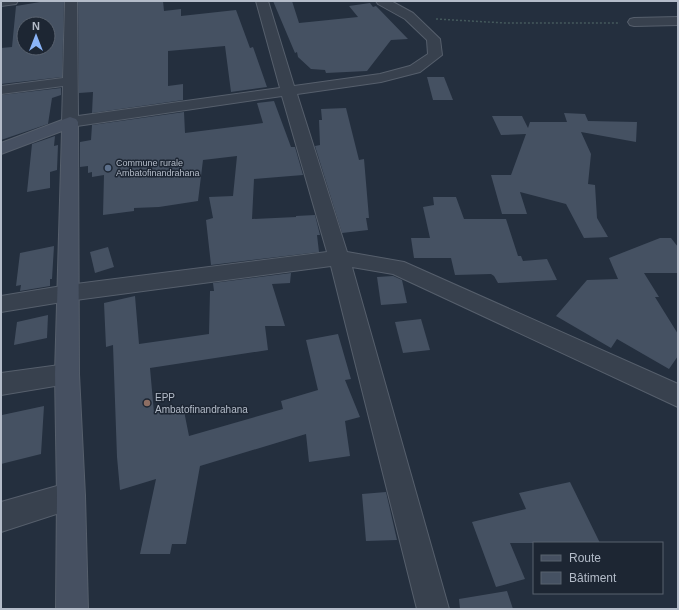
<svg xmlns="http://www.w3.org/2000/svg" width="679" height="610" viewBox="0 0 679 610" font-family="Helvetica,sans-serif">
<rect width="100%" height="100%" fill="#242f3e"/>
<g fill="#455162" fill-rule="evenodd">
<path d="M 46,1 L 64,1 L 62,77 L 1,84 L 1,48 L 12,47 L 16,6 ZM 24,24 L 48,24 L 48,48 L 24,48 Z"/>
<polygon points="78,1 163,1 164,11 181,9 181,16 236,10 250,48 253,47 267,87 231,92 225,46 168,51 168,86 183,84 183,100 92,113 93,92 79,93"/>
<polygon points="273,1 292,1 299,23 358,17 349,6 370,3 373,7 376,6 408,39 391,40 367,71 326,73 325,70 311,69 298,57 297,52 295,53"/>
<polygon points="427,77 444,77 453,100 433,100"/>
<polygon points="61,88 61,95 52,98 48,124 1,140 1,95"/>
<polygon points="274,101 291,147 295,147 303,175 254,179 252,219 296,217 296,216 315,215 320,235 317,235 319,252 211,265 206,220 213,218 209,197 233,196 237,156 203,160 198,201 159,207 134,208 134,211 103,215 104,175 92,177 92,172 88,173 88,166 80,167 80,142 91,140 92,125 184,112 185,133 263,123 257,103"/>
<polygon points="346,108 359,160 364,159 369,218 366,218 368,230 342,233 315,146 320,145 319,120 322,120 321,109"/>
<polygon points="564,113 585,114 588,121 637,122 636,142 581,132 591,154 588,184 595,185 597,218 608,237 584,238 566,204 520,192 527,214 502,214 491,175 511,175 526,134 501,135 492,116 522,116 528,128 530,122 567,122"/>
<polygon points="55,136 54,146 58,145 57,170 50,172 50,188 27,192 32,144"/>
<polygon points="433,197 456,197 464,219 506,219 518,256 521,256 523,261 547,259 557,280 498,283 494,276 491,274 455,275 451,258 414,258 411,238 430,238 423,207 434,205"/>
<polygon points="660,238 671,238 678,247 678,273 644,273 659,297 655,297 678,334 678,356 669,369 617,339 611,348 556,316 587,280 618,279 609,258"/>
<polygon points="54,246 52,279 50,279 50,286 20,291 21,285 16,286 20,253"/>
<polygon points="108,247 114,267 95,273 90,252"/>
<polygon points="291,273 290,283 272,284 285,326 265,326 268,350 150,368 154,413 183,406 189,436 283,409 281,401 318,390 306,340 338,334 351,379 345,380 360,417 345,421 350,456 309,462 306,434 200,466 186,544 172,544 170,554 140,554 156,479 120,490 117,457 113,345 106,347 104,303 135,296 139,344 209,334 210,291 214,291 213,283"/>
<polygon points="393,276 402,280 407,303 381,305 377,277"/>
<polygon points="48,315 47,338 14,345 17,322"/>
<polygon points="421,319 430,350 403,353 395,322"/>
<polygon points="44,406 41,454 1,464 2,415"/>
<polygon points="570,482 600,543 510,543 525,579 496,587 472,522 526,509 519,493"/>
<polygon points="386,492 397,540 366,541 362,494"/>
<polygon points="507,591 513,609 460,609 459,599"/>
</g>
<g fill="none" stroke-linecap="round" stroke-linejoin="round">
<g stroke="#565f6c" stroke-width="2">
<g id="street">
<polygon points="1,1 18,1 16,4 1,6"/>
<polygon points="65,1 77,1 78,116 280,88 256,1 268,1 294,86 380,74 410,66 428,54 427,40 405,19 378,4 376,1 391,1 413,13 440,39 442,55 420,72 381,82 297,94 347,252 404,262 678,384 678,407 393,274 352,267 449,609 417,609 331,266 68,301 1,312 1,296 68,285 327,252 282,96 70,127 64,125 62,122 63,86 1,94 1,86 63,78"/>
<polygon points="678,17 678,25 634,26 630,25 628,22 630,19 634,18"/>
<polygon points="67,364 76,367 79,374 76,381 67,384 1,395 1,373"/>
<polygon points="71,482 81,486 85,496 81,506 1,532 1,502"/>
</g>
</g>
<g stroke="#565f6c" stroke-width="2">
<polygon id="secondary" points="70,117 76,119 78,122 79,374 85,496 88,609 56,609 57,496 55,374 62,131 1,154 1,143"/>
</g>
<polyline stroke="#44595c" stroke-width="1.5" stroke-dasharray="2 2" stroke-linecap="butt" points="436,19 505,23 620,23"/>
<use href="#street" fill="#38414e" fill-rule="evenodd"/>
<use href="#secondary" fill="#465061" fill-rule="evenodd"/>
</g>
<circle fill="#5c6f8a" stroke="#1d2633" stroke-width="1.5" cx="108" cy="168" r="4"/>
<circle fill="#8d6e63" stroke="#1d2633" stroke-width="1.5" cx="147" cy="403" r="4"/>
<g text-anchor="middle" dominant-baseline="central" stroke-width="3" stroke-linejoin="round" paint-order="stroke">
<g font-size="9" fill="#b4bcc9" stroke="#1d2633" text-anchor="start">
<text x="116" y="163">Commune rurale<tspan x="116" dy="10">Ambatofinandrahana</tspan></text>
</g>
<g font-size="10" fill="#b4bcc9" stroke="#1d2633" text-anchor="start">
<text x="155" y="397">EPP<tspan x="155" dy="12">Ambatofinandrahana</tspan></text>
</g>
</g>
<rect width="679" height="610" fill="none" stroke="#b4bcc9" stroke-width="4"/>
<rect x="533" y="542" width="130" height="52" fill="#1d2633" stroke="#59626f"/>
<rect x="541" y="555" width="20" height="6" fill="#465061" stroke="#59626f"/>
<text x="569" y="562" font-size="12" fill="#b4bcc9">Route</text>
<rect x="541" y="572" width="20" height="12" fill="#455162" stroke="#59626f"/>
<text x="569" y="582" font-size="12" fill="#b4bcc9">Bâtiment</text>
<g transform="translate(36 36)"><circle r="19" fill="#1d2633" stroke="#59626f"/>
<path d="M0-3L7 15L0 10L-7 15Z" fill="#8ab4f8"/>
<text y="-6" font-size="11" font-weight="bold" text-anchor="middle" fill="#b4bcc9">N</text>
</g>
</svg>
